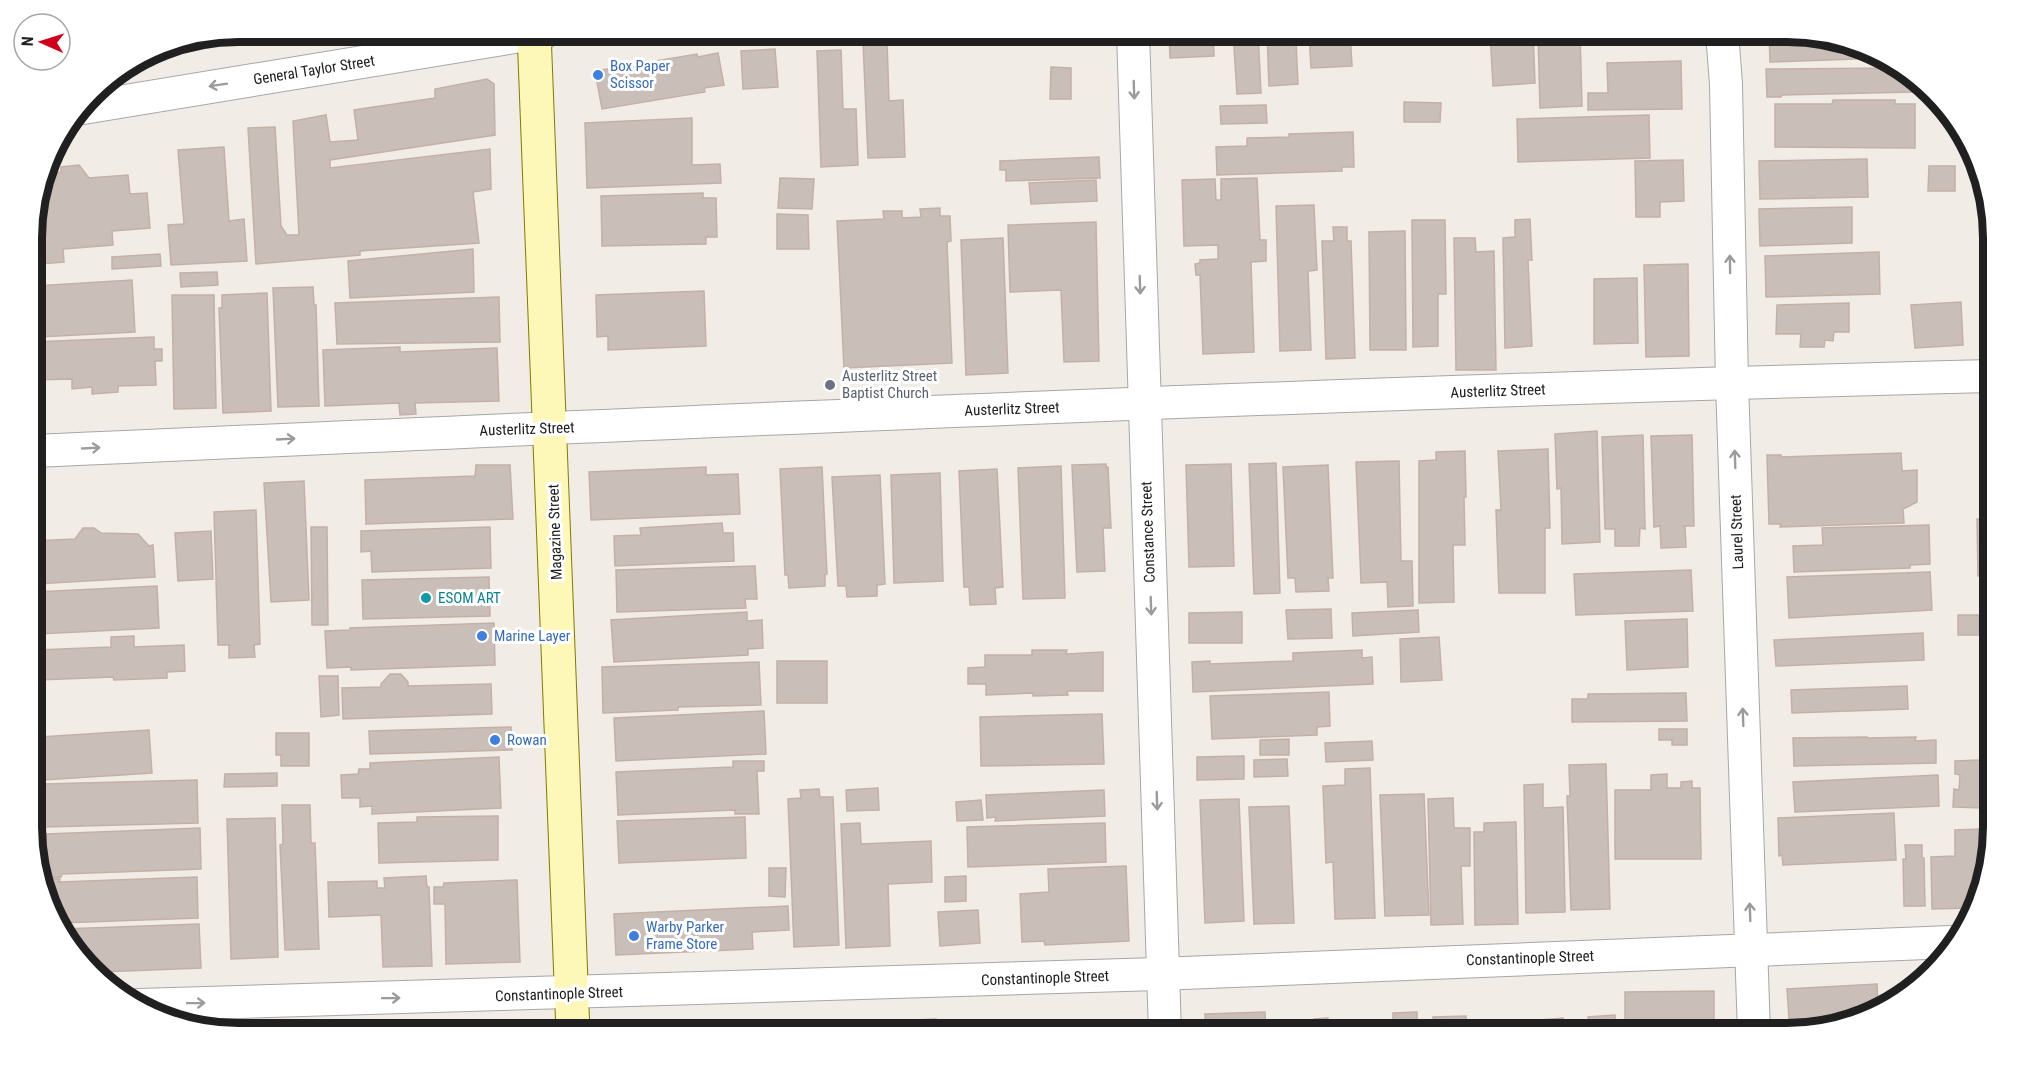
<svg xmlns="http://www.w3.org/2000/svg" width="2025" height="1065" viewBox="0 0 2025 1065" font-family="'Roboto Condensed',sans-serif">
<rect width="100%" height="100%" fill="#f1ece6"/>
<g fill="#cabeb9" stroke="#c4b0a7" stroke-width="1.5">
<polygon points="294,32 361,32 297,45"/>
<polygon points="1048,32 1090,32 1090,40 1048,42"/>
<polygon points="1169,32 1213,32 1214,56 1170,58"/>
<polygon points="1233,32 1258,32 1261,93 1237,94"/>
<polygon points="1267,32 1290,32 1291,42 1296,41 1298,84 1269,86"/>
<polygon points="1309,32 1350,32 1352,66 1311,68"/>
<polygon points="1404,32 1441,32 1441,38 1404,39"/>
<polygon points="1446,32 1485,32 1485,35 1446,37"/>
<polygon points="1490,32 1533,32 1535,83 1493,86"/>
<polygon points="1538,32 1580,32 1582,106 1540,108"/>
<polygon points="1769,32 1787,32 1879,53 1884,58 1770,62"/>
<polygon points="229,33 229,37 195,42 194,40"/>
<polygon points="887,41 889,101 903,100 905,157 868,158 863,42"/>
<polygon points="175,44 176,53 158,56 159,61 153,62 153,65 122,71 159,47"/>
<polygon points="775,49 778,87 743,89 741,51"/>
<polygon points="841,50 843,109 856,109 858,165 821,167 817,51"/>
<polygon points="718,53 724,85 704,88 705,92 602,109 595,71 697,54 698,57"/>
<polygon points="1681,61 1682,109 1588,110 1588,93 1608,93 1607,63"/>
<polygon points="1051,67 1071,68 1071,99 1050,99"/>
<polygon points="1896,68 1913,83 1913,92 1782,95 1781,97 1767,97 1766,69"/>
<polygon points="487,79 494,84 495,135 330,160 330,168 490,149 491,189 473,192 479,243 360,251 360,255 256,264 248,128 275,127 281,226 287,235 299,235 293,121 326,115 330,142 358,140 354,110 435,98 435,89"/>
<polygon points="1833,100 1895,100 1895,104 1915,104 1915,148 1775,147 1775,104 1832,104"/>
<polygon points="1404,102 1441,103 1440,122 1404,122"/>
<polygon points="1266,105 1267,123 1221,124 1220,106"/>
<polygon points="1649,115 1650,158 1518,162 1517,119"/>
<polygon points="692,118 692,165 720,164 721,183 587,188 585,123"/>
<polygon points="1353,132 1354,167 1342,167 1342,171 1217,175 1216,147 1247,146 1247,138 1289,137 1289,134"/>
<polygon points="224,147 229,221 244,219 247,261 171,265 168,225 184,224 178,150"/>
<polygon points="1099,157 1100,178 1006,181 1006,170 1000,170 1000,161"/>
<polygon points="1867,159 1868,197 1760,199 1759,161"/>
<polygon points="1683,160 1684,201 1660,202 1660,217 1636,217 1635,161"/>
<polygon points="79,165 89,178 128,175 130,194 147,193 150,228 112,231 113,245 63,249 64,262 39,264 38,250 32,250 32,224 46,174 61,172 61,167"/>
<polygon points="1929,166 1955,166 1955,191 1928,191"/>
<polygon points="780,178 814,179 812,209 778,208"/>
<polygon points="1257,178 1260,240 1266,240 1266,261 1251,262 1254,352 1203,354 1200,275 1196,275 1195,264 1200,263 1200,260 1218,259 1218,245 1184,246 1182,180 1215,179 1216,200 1221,200 1221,179"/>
<polygon points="1096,180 1097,201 1031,204 1029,183"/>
<polygon points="703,193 703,198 716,198 717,237 706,237 706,244 602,246 601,196"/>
<polygon points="1314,205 1317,270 1308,271 1311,350 1280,351 1276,206"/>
<polygon points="1852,207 1852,243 1760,246 1759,209"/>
<polygon points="940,208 940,216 950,216 951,241 947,242 952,363 844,368 837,221 884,219 883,211 902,211 902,218 921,217 920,209"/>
<polygon points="777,214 808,215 809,249 777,249"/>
<polygon points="1530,219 1532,260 1528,260 1532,346 1505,348 1503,238 1515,237 1515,220"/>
<polygon points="1412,220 1445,220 1446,294 1438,294 1438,346 1413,347"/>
<polygon points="1096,222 1099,361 1064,362 1061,290 1010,292 1008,225"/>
<polygon points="1333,227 1347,227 1347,241 1351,241 1355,358 1326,359 1322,241 1334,241"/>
<polygon points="1405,231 1406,350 1370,350 1369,232"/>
<polygon points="1003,238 1008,373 966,375 961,240"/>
<polygon points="1454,238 1475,238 1476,252 1494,251 1496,370 1456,370"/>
<polygon points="473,249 474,292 350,298 348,261"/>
<polygon points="1879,252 1880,294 1766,297 1765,256"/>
<polygon points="160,254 161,266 112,269 112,257"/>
<polygon points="1688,264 1689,356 1646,357 1644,265"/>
<polygon points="217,272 218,285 181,287 180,273"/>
<polygon points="1637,278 1638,343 1594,344 1594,279"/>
<polygon points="132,280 135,332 38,337 35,286"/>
<polygon points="313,287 314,305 316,305 319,406 278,407 273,288"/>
<polygon points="704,291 706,346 608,350 608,336 597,337 596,295"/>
<polygon points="267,293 271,411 223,413 219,308 222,308 222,295"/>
<polygon points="172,295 214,295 216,408 174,409"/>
<polygon points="499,297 500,342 337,344 335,303"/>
<polygon points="1961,302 1963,345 1915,348 1911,305"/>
<polygon points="1849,303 1849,332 1834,332 1833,341 1825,340 1824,347 1800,347 1801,334 1776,334 1777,305"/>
<polygon points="154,337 154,349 162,349 162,361 155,361 156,385 118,386 118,392 92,394 92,387 72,389 72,379 32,380 32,342"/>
<polygon points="400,347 400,352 497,348 499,401 415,403 416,414 400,415 399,403 325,406 323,350"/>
<polygon points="1597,431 1600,542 1562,544 1561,488 1557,489 1555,434"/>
<polygon points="1643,435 1645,529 1640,528 1639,546 1615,546 1615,529 1605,529 1602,437"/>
<polygon points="1692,435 1694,526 1685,526 1686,547 1661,548 1660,526 1654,527 1651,436"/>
<polygon points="1548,449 1550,528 1545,528 1545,593 1499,593 1496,510 1501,510 1498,451"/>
<polygon points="1465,451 1466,497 1464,497 1465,545 1453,545 1454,602 1419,603 1419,461 1436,460 1436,452"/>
<polygon points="1901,453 1902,471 1917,470 1917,502 1903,509 1904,523 1780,527 1781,524 1769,524 1767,455 1781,455 1781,457"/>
<polygon points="1399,461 1401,561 1412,561 1413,606 1388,607 1387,582 1361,583 1356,462"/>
<polygon points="1276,463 1280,593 1254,594 1249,464"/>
<polygon points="1106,464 1106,467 1108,467 1111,528 1103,528 1105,571 1077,572 1072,465"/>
<polygon points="1231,464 1234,566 1189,567 1186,465"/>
<polygon points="476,465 510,465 513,519 366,524 365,480 475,476"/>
<polygon points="1328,465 1333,578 1328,578 1329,591 1296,592 1295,578 1288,578 1283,467"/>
<polygon points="1061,466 1065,598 1023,599 1018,468"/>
<polygon points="706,467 706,475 738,474 740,514 591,520 589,472"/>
<polygon points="822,467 827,574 825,574 825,586 789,588 788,575 785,575 780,469"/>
<polygon points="997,469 1003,587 995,588 996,604 970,605 969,587 964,587 959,471"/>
<polygon points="940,473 943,581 894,583 891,475"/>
<polygon points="880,475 885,584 877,585 877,596 847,597 846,586 838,586 832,477"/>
<polygon points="304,481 309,600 271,602 264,483"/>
<polygon points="256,510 260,644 254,645 255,657 229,658 229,645 218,645 214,512"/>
<polygon points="1977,519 1992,519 1993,576 1978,576"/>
<polygon points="722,523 723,533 733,533 734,561 615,566 614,536 641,535 640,528"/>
<polygon points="1929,525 1930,564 1910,565 1910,568 1794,572 1793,546 1823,545 1822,528"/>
<polygon points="311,527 327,527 328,625 312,625"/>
<polygon points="490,527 491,568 372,572 371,551 361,552 361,531"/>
<polygon points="83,528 94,528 101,533 138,534 149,546 153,545 155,577 35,584 33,541 75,539"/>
<polygon points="211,531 213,579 178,581 175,533"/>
<polygon points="755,566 757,599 745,599 746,608 617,612 616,570"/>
<polygon points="1691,570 1693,611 1576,615 1574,574"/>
<polygon points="1930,572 1932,610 1789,618 1787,577"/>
<polygon points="489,577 490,616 363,619 362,580"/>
<polygon points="157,586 159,628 37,634 35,592"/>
<polygon points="1331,609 1332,638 1288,639 1286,610"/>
<polygon points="1418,610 1419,632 1353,636 1352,613"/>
<polygon points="747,612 747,621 762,620 763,648 748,649 748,655 614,662 611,620"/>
<polygon points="1242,612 1242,643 1189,643 1189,613"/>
<rect x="1958" y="615" width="21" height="20"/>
<polygon points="1687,619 1688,667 1627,670 1625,621"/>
<polygon points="494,623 495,665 351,670 351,667 327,668 325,631 350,630 350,628"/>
<polygon points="1923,633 1924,660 1776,666 1774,640"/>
<polygon points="134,636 134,647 184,645 185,671 167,672 167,678 114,680 113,677 39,680 37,650 111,647 111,637"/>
<polygon points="1439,637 1442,680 1401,682 1400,639"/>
<polygon points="1032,650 1067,650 1066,654 1103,652 1103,691 1067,691 1068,695 1033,696 1033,693 986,695 986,684 968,684 968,668 985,667 985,655 1032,655"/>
<polygon points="1362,650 1362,658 1372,657 1373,684 1193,692 1192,662 1210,661 1210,664 1293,661 1293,653"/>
<rect x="777" y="661" width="50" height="42"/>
<polygon points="759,662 761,705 678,707 678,710 603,713 602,667"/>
<polygon points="390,674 401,674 408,682 408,686 491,684 492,714 343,719 342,688 381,687 381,684"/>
<polygon points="319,676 338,676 339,715 321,717"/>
<polygon points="1907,686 1908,709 1792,713 1791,690"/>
<polygon points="1329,692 1330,726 1317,727 1317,735 1212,739 1210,696"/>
<polygon points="1686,693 1687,721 1572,722 1572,699 1588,699 1588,694"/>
<polygon points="764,711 766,754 616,761 614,718"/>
<polygon points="1102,714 1104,764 981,766 980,717"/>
<polygon points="1985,716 1993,717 1993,738 1984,737"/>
<polygon points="511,727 512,750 370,754 369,731"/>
<polygon points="1659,729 1687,729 1687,745 1672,745 1672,740 1659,740"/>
<polygon points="149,730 152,773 43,780 40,737"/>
<polygon points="276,733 309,733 309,766 281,766 281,755 276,755"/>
<polygon points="1867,737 1867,738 1916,737 1915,741 1936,740 1936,763 1794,766 1793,738"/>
<polygon points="1289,739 1289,755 1260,755 1260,740"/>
<polygon points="1372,741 1373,760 1326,762 1325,743"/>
<polygon points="1244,756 1244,779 1197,780 1197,757"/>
<polygon points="499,757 501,808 372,814 372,806 360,807 360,798 342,798 341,775 358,774 359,769 370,769 370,763"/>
<polygon points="1287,759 1288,776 1254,777 1254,760"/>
<polygon points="1980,760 1980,776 1984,775 1984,808 1953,807 1954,789 1959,790 1960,775 1955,774 1955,761"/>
<polygon points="733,761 764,761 764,771 757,771 759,814 735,814 735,810 618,815 616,772 733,767"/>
<polygon points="1606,764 1610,909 1571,910 1567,796 1570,796 1569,765"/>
<polygon points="1370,768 1375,918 1335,919 1333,862 1326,863 1323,786 1345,785 1345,769"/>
<polygon points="277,773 277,786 224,787 225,774"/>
<polygon points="1667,774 1667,788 1681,788 1681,782 1692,781 1692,788 1700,788 1701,859 1615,859 1615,790 1651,790 1651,775"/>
<polygon points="1938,775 1939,806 1795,812 1793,782"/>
<polygon points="197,780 198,823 45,827 44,784"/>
<polygon points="1543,784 1543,808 1563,807 1565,912 1526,913 1524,785"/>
<polygon points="878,788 879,810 847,811 846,790"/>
<polygon points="819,789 820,797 833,797 839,945 794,947 788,799 801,798 800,790"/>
<polygon points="1104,790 1105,816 995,821 996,817 987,818 986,795"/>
<polygon points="1993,793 1993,827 1989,848 1987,794"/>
<polygon points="1424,794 1429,915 1385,916 1380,795"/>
<polygon points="1453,798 1454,828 1470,828 1470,866 1461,866 1463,924 1431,925 1428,799"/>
<polygon points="1239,799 1244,921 1205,923 1200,800"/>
<polygon points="981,800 983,820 957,821 956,802"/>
<polygon points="282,805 310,805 311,843 315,843 319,949 285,950 280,845 283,844"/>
<polygon points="1289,806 1294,923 1254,924 1249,807"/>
<polygon points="1894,813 1896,860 1783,865 1782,855 1779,856 1778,818"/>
<polygon points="498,816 498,860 379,863 378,823 417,822 417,817"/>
<polygon points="745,817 746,858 619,863 617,821"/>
<polygon points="275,818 278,957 231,959 227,819"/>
<polygon points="1516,822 1518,924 1475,925 1474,832 1484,832 1484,823"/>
<polygon points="860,823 861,844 931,841 932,882 888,884 890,946 846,948 841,824"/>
<polygon points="1105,823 1106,862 968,867 967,827"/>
<polygon points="200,828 201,869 62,874 61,877 47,878 46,834"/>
<polygon points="1980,829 1981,879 1975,908 1932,909 1931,857 1955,856 1955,830"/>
<polygon points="1905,845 1922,845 1922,858 1924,858 1925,906 1904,906 1903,859 1906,859"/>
<polygon points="1126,866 1129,941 1045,945 1044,941 1022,942 1020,894 1049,892 1048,869"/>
<polygon points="769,868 786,868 785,897 769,896"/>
<polygon points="426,876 427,887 429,887 432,966 383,967 381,915 329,917 328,882 377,881 377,888 385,888 384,878"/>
<polygon points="966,876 966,901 945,902 945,877"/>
<polygon points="197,877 198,918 60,923 60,925 43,879 60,879 59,882"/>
<polygon points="517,880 520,962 446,964 445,904 434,904 434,887 443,887 444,883"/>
<polygon points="788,906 789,930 752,932 753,949 616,955 614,914"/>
<polygon points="978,910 980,943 940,946 938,912"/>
<polygon points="199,924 201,968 101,972 67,942 62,929"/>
<polygon points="1877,984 1878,1007 1800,1033 1790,1033 1787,989"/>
<polygon points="1714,991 1714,1033 1625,1033 1625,992"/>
<polygon points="1265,1012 1266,1033 1206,1033 1205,1014"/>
<polygon points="1417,1012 1417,1024 1426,1023 1426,1033 1393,1033 1393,1013"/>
<polygon points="1615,1015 1616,1033 1589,1033 1588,1017"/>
<polygon points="1466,1016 1467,1033 1433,1033 1433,1017"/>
<polygon points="1328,1018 1328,1026 1333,1026 1333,1033 1305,1033 1305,1026 1314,1026 1314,1019"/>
<polygon points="1563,1018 1564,1033 1528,1033 1528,1021"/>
<polygon points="936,1019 937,1033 892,1033 892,1021"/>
<polygon points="1509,1020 1510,1033 1484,1033 1483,1021"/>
<polygon points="1050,1023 1062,1023 1062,1030 1076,1029 1077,1033 1037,1033 1037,1031 1051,1030"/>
<polygon points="1127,1027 1127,1033 1084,1033 1083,1029"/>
<polygon points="1030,1028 1030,1033 949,1033 949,1031"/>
<polygon points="1385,1028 1385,1033 1352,1033 1352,1029"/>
<polygon points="721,1029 721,1033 613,1033 613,1030"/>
</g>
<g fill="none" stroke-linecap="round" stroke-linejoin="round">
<g stroke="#a7a7a7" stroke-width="34">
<g id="street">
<polyline points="1133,32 1165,1033"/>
<polyline points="1722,32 1726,84 1732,383 1754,1033"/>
<polyline points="83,108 545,32"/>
<path d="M 32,451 C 686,422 1339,392 1992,376"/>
<path d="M 138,1005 C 478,996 818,986 1158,974 C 1423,964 1687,951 1951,942"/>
</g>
</g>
<g stroke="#7f7b00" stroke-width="35">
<polyline id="secondary" points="534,32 573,1033"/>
</g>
<use href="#street" stroke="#fff" stroke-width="32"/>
<use href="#secondary" stroke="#fef8b8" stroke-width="33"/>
</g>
<defs><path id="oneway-shaft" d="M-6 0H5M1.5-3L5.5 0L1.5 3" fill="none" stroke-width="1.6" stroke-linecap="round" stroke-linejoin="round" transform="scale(1.5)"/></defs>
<g stroke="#9b9b9b">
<use href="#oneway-shaft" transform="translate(218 85) rotate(171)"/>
<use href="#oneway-shaft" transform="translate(1134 90) rotate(88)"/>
<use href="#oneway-shaft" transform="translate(1730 264) rotate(-91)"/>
<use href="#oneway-shaft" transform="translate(1140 285) rotate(88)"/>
<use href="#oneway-shaft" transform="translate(286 439) rotate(-3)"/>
<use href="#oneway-shaft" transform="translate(91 448) rotate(-3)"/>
<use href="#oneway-shaft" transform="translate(1735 459) rotate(-92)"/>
<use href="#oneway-shaft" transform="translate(1151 606) rotate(88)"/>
<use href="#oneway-shaft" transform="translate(1743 717) rotate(-92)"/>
<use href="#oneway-shaft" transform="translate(1157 801) rotate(88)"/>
<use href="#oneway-shaft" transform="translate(1750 912) rotate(-92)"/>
<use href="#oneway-shaft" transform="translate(391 998) rotate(-1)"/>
<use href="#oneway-shaft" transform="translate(196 1003) rotate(-1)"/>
</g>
<g fill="#3f7fe0" stroke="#fff" stroke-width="2">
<circle cx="598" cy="75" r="6"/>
<circle cx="482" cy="636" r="6"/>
<circle cx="495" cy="740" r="6"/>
<circle cx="634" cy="936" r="6"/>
</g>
<circle fill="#6b7280" stroke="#fff" stroke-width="2" cx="830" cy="385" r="6"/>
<circle fill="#0f9aa8" stroke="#fff" stroke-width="2" cx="426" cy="598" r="6"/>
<g text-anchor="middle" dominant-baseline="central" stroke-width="6" stroke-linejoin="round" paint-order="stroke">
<g font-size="15" fill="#366cbe" stroke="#fff" text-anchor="start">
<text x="610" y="66">Box Paper<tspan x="610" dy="17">Scissor</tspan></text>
<text x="494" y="636">Marine Layer</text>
<text x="507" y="740">Rowan</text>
<text x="646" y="927">Warby Parker<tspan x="646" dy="17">Frame Store</tspan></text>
</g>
<g font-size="15" fill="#202020" stroke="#fff">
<text transform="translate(314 70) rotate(-9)">General Taylor Street</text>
<text transform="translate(1498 391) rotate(-2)">Austerlitz Street</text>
<text transform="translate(1012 409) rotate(-2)">Austerlitz Street</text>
<text transform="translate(527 429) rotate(-2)">Austerlitz Street</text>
<text transform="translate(555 532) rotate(-92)">Magazine Street</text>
<text transform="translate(1148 532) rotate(-92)">Constance Street</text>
<text transform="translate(1737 532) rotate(-92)">Laurel Street</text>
<text transform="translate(1530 958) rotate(-2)">Constantinople Street</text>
<text transform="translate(1045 978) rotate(-2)">Constantinople Street</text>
<text transform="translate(559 994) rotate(-2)">Constantinople Street</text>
</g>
<g font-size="15" fill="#5b616d" stroke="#fff" text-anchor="start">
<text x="842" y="376">Austerlitz Street<tspan x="842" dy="17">Baptist Church</tspan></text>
</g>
<g font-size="15" fill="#0d838f" stroke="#fff" text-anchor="start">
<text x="438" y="598">ESOM ART</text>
</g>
</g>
<path d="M0 0H2025V1065H0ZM238 42H1787A196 196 0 0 1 1983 238V827A196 196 0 0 1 1787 1023H238A196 196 0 0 1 42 827V238A196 196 0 0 1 238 42Z" fill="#fff" fill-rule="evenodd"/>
<path fill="none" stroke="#202020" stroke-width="8" d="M238 42H1787A196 196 0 0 1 1983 238V827A196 196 0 0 1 1787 1023H238A196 196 0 0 1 42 827V238A196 196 0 0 1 238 42Z"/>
<g transform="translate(42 42) rotate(273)"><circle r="28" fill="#ffffff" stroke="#a6a6a6" stroke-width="1.5"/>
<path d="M0-4.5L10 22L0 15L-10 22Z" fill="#d1001c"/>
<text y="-9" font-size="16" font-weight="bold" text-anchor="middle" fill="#202020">N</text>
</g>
</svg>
